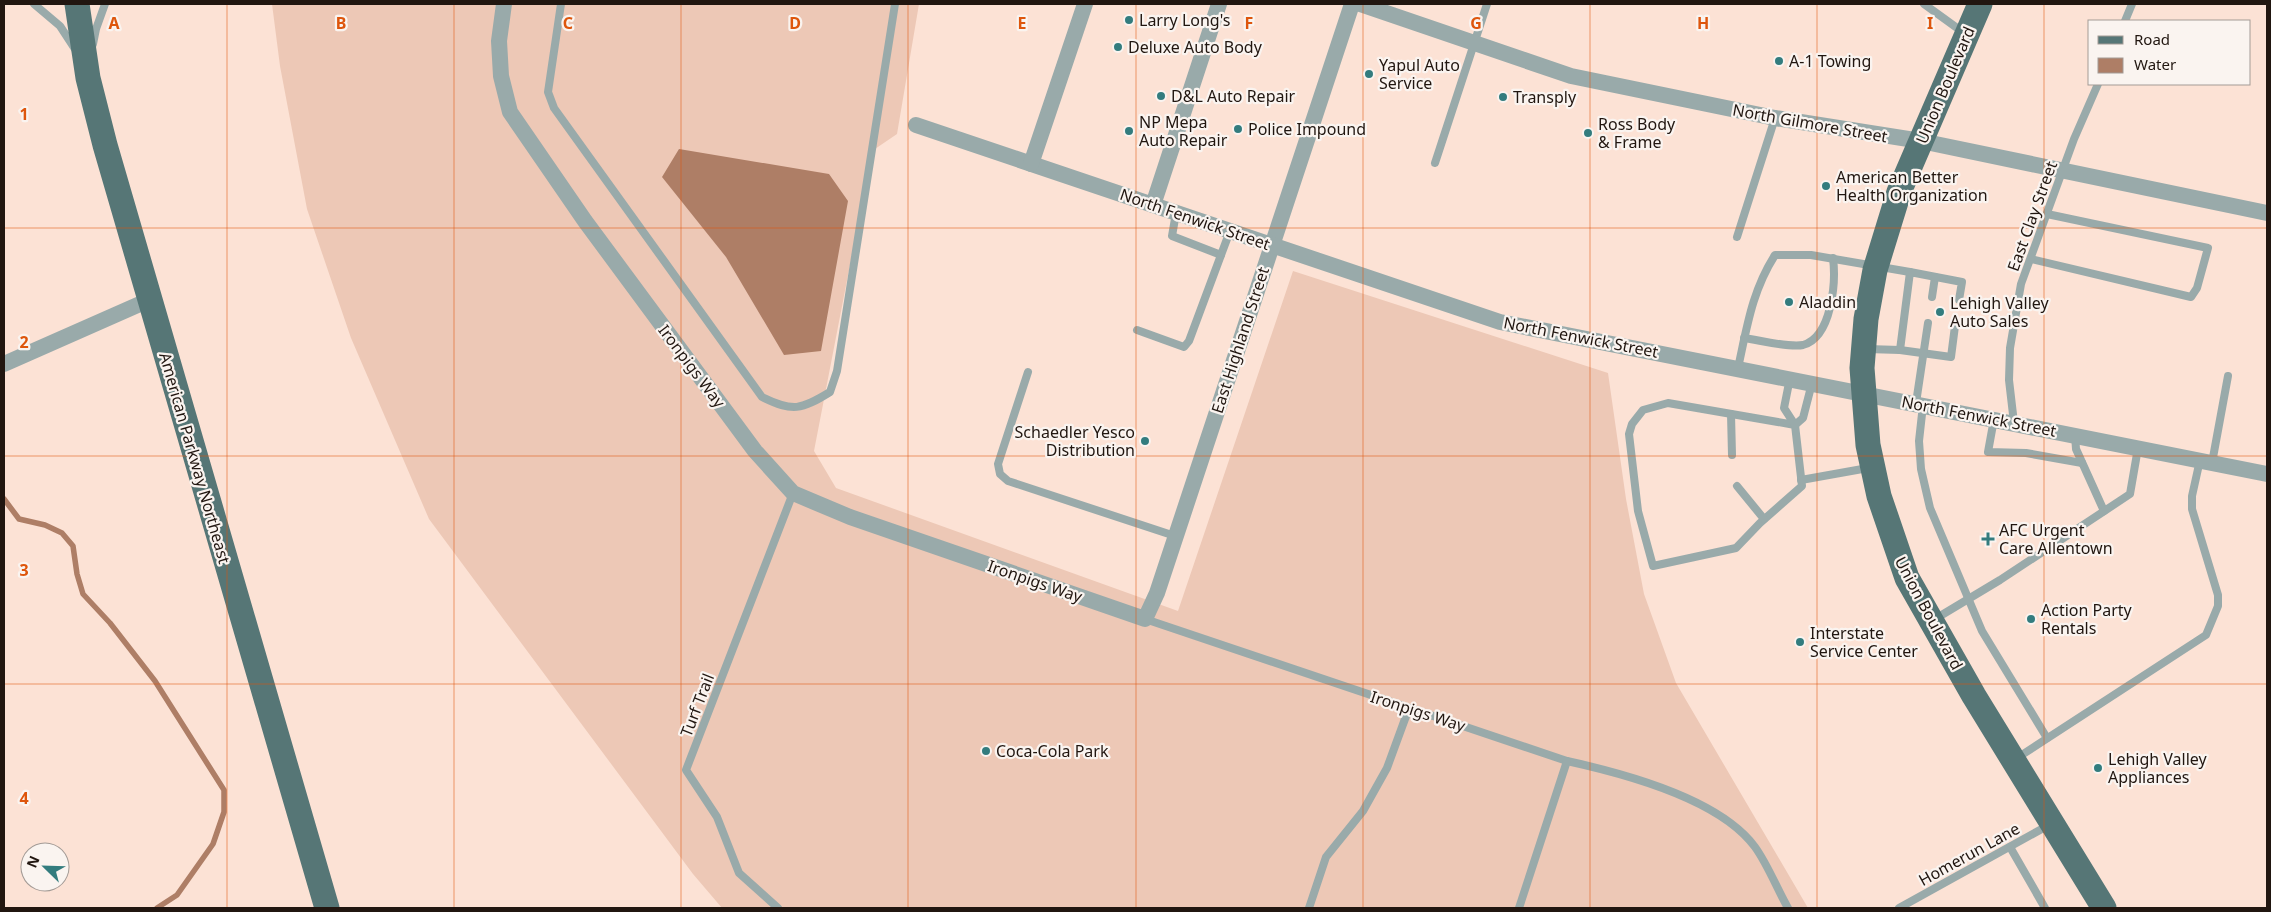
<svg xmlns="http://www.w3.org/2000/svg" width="2271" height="912" viewBox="0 0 2271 912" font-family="'Noto Sans',sans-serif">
<rect width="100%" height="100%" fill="#fce2d5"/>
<polygon fill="#edc8b6" points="272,4 919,4 897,134 872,151 814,451 836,488 1178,611 1293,271 1608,373 1626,499 1644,594 1676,683 1808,908 722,908 693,874 429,519 351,338 307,209 280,66"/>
<polygon fill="#ae7e66" points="679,149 829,174 848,201 821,351 784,355 726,257 662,177"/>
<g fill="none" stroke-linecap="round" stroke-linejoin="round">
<polyline stroke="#ae7e66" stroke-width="5.5" points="4,499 19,519 45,525 62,533 73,546 77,574 83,594 110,623 155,681 224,790 224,812 213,844 177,895 157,908"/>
<g stroke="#9aa" stroke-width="8">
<polyline points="34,4 60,26 75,49"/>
<path d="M 561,4 L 548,92 L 554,108 L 762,397 C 793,412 801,410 830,392 L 837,371 L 895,4"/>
<polyline points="1924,4 1964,33"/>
<polyline points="2125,21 2132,4"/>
<polyline points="93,44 96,29 105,4"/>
<polyline points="1435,163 1487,4"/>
<polyline points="1176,213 1172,236 1221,255 1230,231"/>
<polyline points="1737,237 1775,118"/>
<polyline points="2031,259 2191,297 2197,288 2208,248 2047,214"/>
<polyline points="1932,297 1935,277"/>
<polyline points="1137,330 1184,347 1189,341 1221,255"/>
<path d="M 1744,338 C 1759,340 1789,348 1803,345 C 1832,337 1836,282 1833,258"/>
<polyline points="1867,349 1900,350 1951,357 1955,326"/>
<polyline points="1900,350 1910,272 1962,282 1959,300"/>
<path d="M 1738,368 C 1747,327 1752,291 1775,255 L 1811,255 L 1910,272"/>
<polyline points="1028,372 998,464 1000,474 1008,481 1175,536"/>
<polyline points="1790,378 1784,408 1795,425 1802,486 1760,523 1736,548 1653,566 1638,511 1629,434 1632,424 1643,410 1668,403 1795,425"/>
<polyline points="1916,403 1928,323"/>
<polyline points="1923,405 1919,441 1921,469 1930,508 1982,631 2047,738"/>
<polyline points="1731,414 1732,455"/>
<polyline points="1994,419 1988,452 2026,453 2082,463"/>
<polyline points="2014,423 2009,380 2010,348 2021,284 2074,139 2098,84"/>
<polyline points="1795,425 1803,418 1812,383"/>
<polyline points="2075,435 2076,449 2104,511"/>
<polyline points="2212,463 2228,376"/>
<polyline points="1801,480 1868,468"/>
<polyline points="1737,486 1764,519"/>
<path d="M 1145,619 L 1567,761 C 1622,773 1720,799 1755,847 C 1768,865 1777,889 1788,908"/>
<polyline points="1935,619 2000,580 2130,494 2138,448"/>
<polyline points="2017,758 2206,635 2218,606 2218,595 2192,509 2192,496 2200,460"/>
<polyline points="2010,847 2045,908"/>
<polyline points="778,908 739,873 717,817 686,770 793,493"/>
<polyline points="1309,908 1326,857 1363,811 1387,768 1409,708"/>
<polyline points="1519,908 1567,761"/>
<polyline points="1899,908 2049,825"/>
</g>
<g stroke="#9aa" stroke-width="16">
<polyline points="504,4 499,41 501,76 510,112 585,221 755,451 793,493 850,517 1145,619 1157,593 1352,4"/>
<polyline points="1360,4 1571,76 1775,118 1921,141 2267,213"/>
<polyline points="916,125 1500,322 2267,474"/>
<polyline points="1031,164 1085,4"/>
<polyline points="1153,205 1219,4"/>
<polyline points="4,364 149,300"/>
</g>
<g stroke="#567676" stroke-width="25">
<polyline points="77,4 88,78 105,145 327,908"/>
<polyline points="1980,4 1899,192 1875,270 1866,319 1862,368 1868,445 1879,496 1907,578 1974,696 2104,908"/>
</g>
</g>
<path fill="none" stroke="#de560c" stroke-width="1" stroke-opacity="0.55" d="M 227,4 L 227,908M 454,4 L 454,908M 681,4 L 681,908M 908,4 L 908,908M 1136,4 L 1136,908M 1363,4 L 1363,908M 1590,4 L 1590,908M 1817,4 L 1817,908M 2044,4 L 2044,908M 4,228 L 2267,228M 4,456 L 2267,456M 4,684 L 2267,684"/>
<g fill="#337c7e" stroke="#faf4f0" stroke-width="2">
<circle cx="1129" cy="20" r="5"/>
<circle cx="1118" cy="47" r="5"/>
<circle cx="1779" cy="61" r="5"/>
<circle cx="1369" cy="74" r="5"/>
<circle cx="1161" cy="96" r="5"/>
<circle cx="1503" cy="97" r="5"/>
<circle cx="1238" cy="129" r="5"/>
<circle cx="1129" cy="131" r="5"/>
<circle cx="1588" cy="133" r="5"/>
<circle cx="1826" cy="186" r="5"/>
<circle cx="1789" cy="302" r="5"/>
<circle cx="1940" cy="312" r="5"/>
<circle cx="1145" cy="441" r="5"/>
<path d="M1985.5 531.5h5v5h5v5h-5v5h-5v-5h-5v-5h5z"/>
<circle cx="2031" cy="619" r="5"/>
<circle cx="1800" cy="642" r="5"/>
<circle cx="986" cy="751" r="5"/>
<circle cx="2098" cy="768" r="5"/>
</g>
<g text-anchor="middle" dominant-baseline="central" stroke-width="4.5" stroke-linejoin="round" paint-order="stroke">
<g font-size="16" fill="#211610" stroke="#faf4f0" text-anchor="start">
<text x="1139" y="20">Larry Long's</text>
<text x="1128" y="47">Deluxe Auto Body</text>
<text x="1789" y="61">A-1 Towing</text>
<text x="1379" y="65">Yapul Auto<tspan x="1379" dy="18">Service</tspan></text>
<text x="1171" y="96">D&amp;L Auto Repair</text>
<text x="1513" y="97">Transply</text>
<text x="1139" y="122">NP Mepa<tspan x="1139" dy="18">Auto Repair</tspan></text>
<text x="1598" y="124">Ross Body<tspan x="1598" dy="18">&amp; Frame</tspan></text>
<text x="1248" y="129">Police Impound</text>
<text x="1836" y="177">American Better<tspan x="1836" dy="18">Health Organization</tspan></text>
<text x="1799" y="302">Aladdin</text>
<text x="1950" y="303">Lehigh Valley<tspan x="1950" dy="18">Auto Sales</tspan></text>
<text x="1135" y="432" text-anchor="end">Schaedler Yesco<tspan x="1135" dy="18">Distribution</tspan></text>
<text x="1999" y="530">AFC Urgent<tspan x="1999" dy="18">Care Allentown</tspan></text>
<text x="2041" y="610">Action Party<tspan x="2041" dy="18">Rentals</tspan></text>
<text x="1810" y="633">Interstate<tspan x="1810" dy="18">Service Center</tspan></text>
<text x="996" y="751">Coca-Cola Park</text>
<text x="2108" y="759">Lehigh Valley<tspan x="2108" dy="18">Appliances</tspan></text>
</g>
<g font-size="16" fill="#211610" stroke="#faf4f0">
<text transform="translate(1945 85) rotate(-67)">Union Boulevard</text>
<text transform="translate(1810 123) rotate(10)">North Gilmore Street</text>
<text transform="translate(2032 216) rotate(-70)">East Clay Street</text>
<text transform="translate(1195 219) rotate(19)">North Fenwick Street</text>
<text transform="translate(1581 337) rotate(11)">North Fenwick Street</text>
<text transform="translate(1240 340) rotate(-72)">East Highland Street</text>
<text transform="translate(692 366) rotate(53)">Ironpigs Way</text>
<text transform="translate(1979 416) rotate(11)">North Fenwick Street</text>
<text transform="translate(195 458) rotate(74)">American Parkway Northeast</text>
<text transform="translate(1035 581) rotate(19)">Ironpigs Way</text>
<text transform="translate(1929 613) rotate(62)">Union Boulevard</text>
<text transform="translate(697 705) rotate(-69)">Turf Trail</text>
<text transform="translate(1418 711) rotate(18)">Ironpigs Way</text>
<text transform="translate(1969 854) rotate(-29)">Homerun Lane</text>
</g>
</g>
<g font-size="16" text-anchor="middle" font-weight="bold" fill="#de560c" stroke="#faf4f0" stroke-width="4.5" stroke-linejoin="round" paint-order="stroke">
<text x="114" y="29">A</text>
<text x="341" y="29">B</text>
<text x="568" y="29">C</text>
<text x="795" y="29">D</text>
<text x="1022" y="29">E</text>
<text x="1249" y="29">F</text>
<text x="1476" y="29">G</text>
<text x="1703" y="29">H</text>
<text x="1930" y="29">I</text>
<text x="24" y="120">1</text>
<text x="24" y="348">2</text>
<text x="24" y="576">3</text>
<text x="24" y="804">4</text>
</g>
<rect width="2271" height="912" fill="none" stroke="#211610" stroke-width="10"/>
<rect x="2088" y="20" width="162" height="65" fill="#faf4f0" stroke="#a39b96"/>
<rect x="2098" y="36" width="25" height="8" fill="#567676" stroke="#a39b96"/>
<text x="2134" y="45" font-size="15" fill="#211610">Road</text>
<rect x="2098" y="58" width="25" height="15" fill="#ae7e66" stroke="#a39b96"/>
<text x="2134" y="70" font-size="15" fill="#211610">Water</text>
<g transform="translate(45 867) rotate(293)"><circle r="24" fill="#faf4f0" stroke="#a39b96"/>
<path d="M0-4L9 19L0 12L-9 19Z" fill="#337c7e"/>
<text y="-8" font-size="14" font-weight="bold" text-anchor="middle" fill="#211610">N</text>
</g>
</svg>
